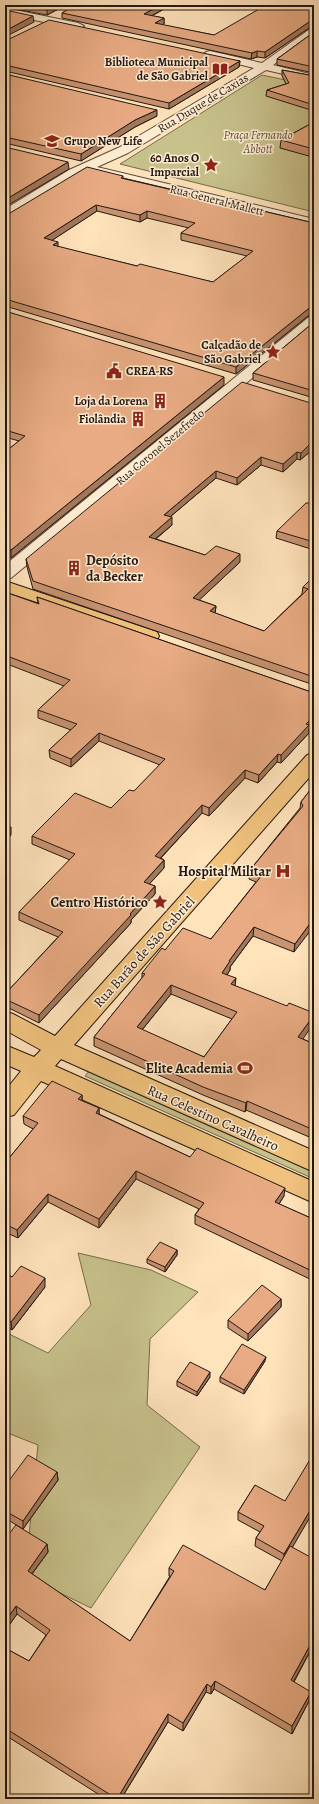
<svg xmlns="http://www.w3.org/2000/svg" width="319" height="1804" viewBox="0 0 319 1804" font-family="Alegreya,serif">
<rect width="100%" height="100%" fill="#ffe3bb"/>
<filter id="stains"><feTurbulence type="fractalNoise" baseFrequency=".005" numOctaves="4"/><feColorMatrix values="0 0 0 0 .2 0 0 0 0 .09 0 0 0 0 .02 0 0 0 .5 -.17"/></filter>
<radialGradient id="worn" r=".72"><stop offset=".6" stop-color="#630" stop-opacity="0"/><stop offset="1" stop-color="#630" stop-opacity=".3"/></radialGradient>
<g fill="#c7c18b" stroke="#766c4e">
<polygon points="262,75 314,86 314,212 120,164"/>
<polygon points="90,1070 314,1171 314,1179 85,1076"/>
<polygon points="78,1253 151,1270 198,1292 150,1339 147,1405 200,1447 91,1608 25,1576 38,1445 5,1432 5,1332 48,1353 91,1305"/>
</g>
<g fill="none" stroke-linecap="round" stroke-linejoin="round">
<g stroke="#5b4a3c" stroke-width="2">
<g id="minor">
<polygon points="5,8 78,23 84,26 78,29 5,14"/>
<polygon points="314,28 314,36 273,65 314,75 314,81 266,70 128,153 97,167 314,219 314,227 88,171 10,218 5,219 5,209 69,170 120,147 254,68 206,56 204,54 206,52 210,51 262,63 310,29"/>
<polygon points="314,316 314,327 11,578 5,579 5,565 309,317"/>
</g>
</g>
<g stroke="#241712" stroke-width="2">
<g id="major">
<polygon points="5,581 157,632 159,636 157,640 150,642 143,640 5,592"/>
<polygon points="314,753 314,772 74,1045 314,1151 314,1172 61,1059 55,1066 314,1182 314,1203 41,1081 14,1115 5,1117 5,1091 21,1071 5,1064 5,1045 34,1057 41,1050 5,1030 5,1011 13,1014 55,1036 307,755"/>
</g>
</g>
<use href="#minor" fill="#ffedd3" fill-rule="evenodd"/>
<use href="#major" fill="#f0c27e" fill-rule="evenodd"/>
</g>
<g fill="#c89371" stroke="#241712" fill-rule="evenodd">
<polygon points="5,5 66,5 47,15 5,7"/>
<polygon points="75,5 171,5 152,16 164,18 164,24 162,25 214,35 309,28 265,58 257,57 251,59 62,18 62,13"/>
<polygon points="314,32 314,73 277,65 277,59"/>
<polygon points="5,41 240,61 239,67 169,109 5,71"/>
<polygon points="282,70 314,76 314,111 266,96 267,90 286,84 282,76"/>
<polygon points="5,74 157,116 135,127 81,161 5,143"/>
<polygon points="314,122 314,156 309,156 280,148 281,140"/>
<path d="M 123,176 L 123,178 L 314,223 L 314,315 L 308,316 L 236,374 L 5,306 L 5,214 L 10,213 ZM 97,211 L 140,222 L 147,218 L 189,228 L 181,233 L 181,240 L 247,256 L 213,282 L 137,266 L 58,247 L 52,240 Z"/>
<polygon points="5,311 224,385 11,558 5,556 5,452 19,441 5,437"/>
<polygon points="314,322 314,398 253,380 253,373"/>
<polygon points="314,404 314,452 311,451 300,460 297,459 283,472 261,465 237,485 216,478 170,517 172,525 156,539 205,555 240,562 199,600 216,606 215,613 264,631 302,594 303,587 314,576 314,685 33,589 27,567 26,559"/>
<polygon points="314,504 314,550 276,538 277,531"/>
<polygon points="5,592 38,603 37,597 314,693 314,723 309,729 309,733 281,763 277,762 258,783 245,778 209,816 202,813 161,858 164,860 164,868 149,884 155,886 155,894 131,920 131,923 39,1023 5,1006 5,994 58,937 19,920 19,912 70,860 32,844 32,836 111,808 134,791 160,765 99,741 71,767 50,758 49,750 71,730 38,718 38,710 64,686 7,664 5,666"/>
<path d="M 314,785 L 294,952 L 253,936 L 230,967 L 230,970 L 227,975 L 235,986 L 303,1039 L 314,1044 L 314,1139 L 246,1110 L 245,1112 L 203,1095 L 94,1046 L 94,1037 L 142,978 L 142,973 L 165,950 L 211,939 L 256,882 L 249,879 L 250,870 L 300,808 L 301,802 ZM 171,994 L 232,1019 L 204,1057 L 142,1030 Z"/>
<polygon points="82,1095 82,1101 99,1108 99,1114 190,1157 284,1196 279,1204 313,1219 314,1217 314,1281 195,1224 195,1215 199,1209 136,1179 99,1228 48,1202 18,1238 5,1232 5,1163 33,1129 24,1124 23,1116"/>
<polygon points="177,1250 177,1255 165,1272 147,1263 147,1259"/>
<polygon points="5,1273 12,1277 45,1287 12,1330 5,1326"/>
<polygon points="281,1299 281,1307 248,1341 228,1328 228,1320"/>
<polygon points="265,1361 244,1394 220,1382 220,1377"/>
<polygon points="210,1377 197,1396 177,1386 177,1381"/>
<polygon points="57,1472 58,1480 23,1529 5,1518 5,1486"/>
<polygon points="255,1485 292,1547 314,1644 294,1682 310,1699 292,1734 214,1689 211,1694 206,1692 183,1731 168,1722 121,1799 106,1799 5,1735 5,1648 29,1661 46,1635 17,1614 5,1631 5,1539 47,1544 48,1552 32,1574 130,1641 170,1576 169,1576 169,1568 265,1590 282,1561 255,1546 256,1538 260,1532 238,1520 238,1512"/>
</g>
<g fill="#a2785c" stroke="#241712">
<polygon points="55,5 66,5 47,15 47,10"/>
<polygon points="161,5 171,5 144,20 144,14"/>
<polygon points="33,16 34,22 5,37 5,31"/>
<polygon points="164,18 164,24 155,29 155,23"/>
<polygon points="314,21 314,27 309,28 265,58 265,52 309,22"/>
<polygon points="257,51 257,57 251,59 252,53"/>
<polygon points="240,61 239,67 169,109 169,103"/>
<polygon points="157,110 157,116 135,127 81,161 81,154 135,120"/>
<polygon points="68,162 69,169 5,207 5,200"/>
<polygon points="96,205 97,211 45,245 44,238"/>
<polygon points="147,211 147,218 140,222 140,215"/>
<polygon points="58,242 58,249 53,245"/>
<polygon points="314,308 314,315 308,316 236,374 236,367 308,309"/>
<polygon points="224,377 224,385 11,558 11,550"/>
<polygon points="311,443 311,451 300,460 301,453"/>
<polygon points="297,452 297,459 283,472 283,464"/>
<polygon points="261,457 261,465 237,485 237,478"/>
<polygon points="216,471 216,478 164,522 164,515"/>
<polygon points="172,517 172,525 149,544 149,537"/>
<polygon points="240,554 240,562 193,606 193,598"/>
<polygon points="216,606 215,614 210,611"/>
<polygon points="7,656 7,664 5,666 5,658"/>
<polygon points="314,716 314,723 309,729 309,733 281,763 281,755 306,724"/>
<polygon points="99,733 99,741 71,767 71,759"/>
<polygon points="278,754 277,762 258,783 259,775"/>
<polygon points="245,770 245,778 209,816 209,808"/>
<polygon points="202,805 202,813 155,864 155,856"/>
<polygon points="11,827 11,835 5,842 5,833"/>
<polygon points="164,860 164,868 144,890 144,882"/>
<polygon points="314,860 314,868 309,866"/>
<polygon points="155,886 155,894 131,920 131,923 39,1023 39,1015"/>
<polygon points="314,918 314,926 294,952 295,944"/>
<polygon points="254,927 253,936 230,967 230,970 222,982 222,973 229,961"/>
<polygon points="236,978 235,987 231,984"/>
<polygon points="171,985 171,994 137,1036 137,1027"/>
<polygon points="314,1015 314,1023 298,1046 298,1037"/>
<polygon points="82,1095 82,1103 78,1099"/>
<polygon points="247,1101 246,1110 245,1112 246,1103"/>
<polygon points="99,1108 99,1117 96,1113"/>
<polygon points="136,1171 136,1179 99,1228 99,1219"/>
<polygon points="285,1188 284,1196 275,1210 275,1202"/>
<polygon points="48,1194 48,1202 18,1238 17,1230"/>
<polygon points="177,1250 177,1255 165,1272 165,1267"/>
<polygon points="45,1278 45,1287 12,1330 11,1322"/>
<polygon points="281,1299 281,1307 248,1341 248,1334"/>
<polygon points="266,1357 265,1361 244,1394 244,1390"/>
<polygon points="210,1372 210,1377 197,1396 197,1392"/>
<polygon points="57,1472 58,1480 23,1529 23,1521"/>
<polygon points="314,1504 314,1510 284,1562 284,1554"/>
<polygon points="47,1544 48,1552 28,1579 28,1571"/>
<polygon points="16,1606 17,1614 5,1631 5,1622"/>
<polygon points="314,1638 314,1644 290,1688 291,1680"/>
<polygon points="215,1681 214,1689 211,1694 211,1687"/>
<polygon points="207,1684 206,1692 183,1731 183,1723"/>
<polygon points="311,1692 310,1699 292,1734 292,1726"/>
<polygon points="168,1714 168,1722 121,1799 117,1799"/>
</g>
<g fill="#e8ab83" stroke="#241712" fill-rule="evenodd">
<polygon points="23,5 55,5 47,10"/>
<polygon points="75,5 161,5 144,14 164,18 155,23 214,35 266,5 314,5 314,21 309,22 265,52 257,51 252,53 62,13"/>
<polygon points="5,10 33,16 5,31"/>
<polygon points="49,20 240,61 169,103 5,65 5,41"/>
<polygon points="314,32 314,67 277,59"/>
<polygon points="282,70 314,76 314,105 267,90 289,83"/>
<polygon points="5,74 157,110 135,120 81,154 5,137"/>
<polygon points="314,122 314,148 310,148 281,140"/>
<polygon points="5,147 68,162 5,200"/>
<path d="M 87,167 L 123,176 L 121,178 L 314,223 L 314,308 L 308,309 L 236,367 L 5,299 L 5,214 L 10,213 ZM 96,205 L 140,215 L 147,211 L 195,223 L 181,233 L 253,251 L 213,282 L 140,264 L 137,266 L 53,245 L 58,242 L 44,238 Z"/>
<polygon points="5,311 224,377 11,550 5,548 5,452 25,436 5,430"/>
<polygon points="314,322 314,391 253,373"/>
<polygon points="242,382 314,404 314,444 311,443 301,453 297,452 283,464 261,457 237,478 216,471 164,515 172,517 149,537 205,555 216,546 240,554 193,598 216,606 210,611 264,631 308,589 303,587 314,576 314,677 33,581 26,559"/>
<polygon points="306,503 311,503 314,504 314,542 277,531"/>
<polygon points="5,592 39,604 37,597 314,693 314,716 306,724 309,725 281,755 278,754 259,775 245,770 209,808 202,805 155,856 164,860 144,882 155,886 130,914 131,915 39,1015 5,999 5,994 63,932 19,912 75,854 32,836 75,793 111,808 129,790 134,791 165,759 99,733 71,759 49,750 77,724 38,710 70,680 7,656 5,658"/>
<path d="M 314,785 L 314,860 L 309,866 L 314,868 L 314,918 L 295,944 L 254,927 L 229,961 L 230,961 L 222,973 L 236,978 L 231,984 L 287,1006 L 289,1003 L 314,1013 L 314,1015 L 298,1037 L 314,1044 L 314,1130 L 247,1101 L 246,1103 L 203,1087 L 94,1037 L 145,974 L 142,973 L 162,948 L 165,950 L 183,928 L 211,939 L 262,875 L 250,870 L 303,806 L 301,802 ZM 171,985 L 237,1012 L 204,1057 L 137,1027 Z"/>
<polygon points="5,825 11,827 5,833"/>
<polygon points="52,1081 82,1095 78,1099 99,1108 96,1113 190,1157 197,1148 285,1188 275,1202 313,1219 314,1217 314,1272 195,1215 204,1203 136,1171 99,1219 48,1194 17,1230 5,1224 5,1163 38,1123 23,1116"/>
<polygon points="160,1242 177,1250 165,1267 147,1259"/>
<polygon points="21,1266 45,1278 11,1322 5,1318 5,1273 12,1277"/>
<polygon points="262,1285 281,1299 248,1334 228,1320"/>
<polygon points="242,1344 266,1357 244,1390 220,1377"/>
<polygon points="190,1362 210,1372 197,1392 177,1381"/>
<polygon points="314,1453 314,1504 284,1554 256,1538 264,1526 238,1512 255,1485 285,1501"/>
<polygon points="28,1455 57,1472 23,1521 5,1511 5,1486"/>
<polygon points="16,1525 47,1544 28,1571 130,1641 174,1571 169,1568 183,1545 265,1590 290,1546 314,1559 314,1638 291,1680 311,1692 292,1726 215,1681 211,1687 207,1684 183,1723 168,1714 117,1799 5,1728 5,1648 29,1661 50,1630 16,1606 5,1622 5,1539"/>
</g>
<defs>
<g id="library-bare" transform="scale(1.2)"><path d="M-6-4Q-3-5.5-.7-3.5V5Q-3 3-6 4ZM6-4Q3-5.5 .7-3.5V5Q3 3 6 4Z" fill="#8f2418" stroke="#ffedd3" stroke-width="2.5" paint-order="stroke"/></g>
<g id="university-bare" transform="scale(1.2)"><path d="M0-5L7-2L0 1L-7-2ZM-4 1L0 2.5L4 1V4Q0 6-4 4Z" fill="#8f2418" stroke="#ffedd3" stroke-width="2.5" paint-order="stroke"/></g>
<g id="sight-bare" transform="scale(1.2)"><path d="M0-6L1.8-2.2L6-1.7L2.9 1.2L3.7 5.4L0 3.3L-3.7 5.4L-2.9 1.2L-6-1.7L-1.8-2.2Z" fill="#8f2418" stroke="#ffedd3" stroke-width="2.5" paint-order="stroke"/></g>
<g id="civic-bare" transform="scale(1.2)"><path d="M-.6-6.5H3V-4.5H.6V-3L4-1V1h2V6H-6V1h2V-1L-.6-3ZM-1.2 2.5V6h2.4V2.5Z" fill="#8f2418" stroke="#ffedd3" stroke-width="2.5" paint-order="stroke"/></g>
<g id="building-bare" transform="scale(1.2)"><path d="M-4-6H4V6H1V3H-1V6H-4ZM-2.5-4.3h1.7v1.8h-1.7ZM.8-4.3h1.7v1.8H.8ZM-2.5-1h1.7V.8h-1.7ZM.8-1h1.7V.8H.8Z" fill="#8f2418" stroke="#ffedd3" stroke-width="2.5" paint-order="stroke"/></g>
<g id="hospital-bare" transform="scale(1.2)"><path d="M-5-5h3v3.5h4V-5h3V5h-3V1.5h-4V5h-3Z" fill="#8f2418" stroke="#ffedd3" stroke-width="2.5" paint-order="stroke"/></g>
<g id="stadium-bare" transform="scale(1.2)"><path d="M0-5a6.5 5 0 1 0 0 10a6.5 5 0 1 0 0-10ZM-3.5-1.8h7v3.6h-7Z" fill="#8f2418" stroke="#ffedd3" stroke-width="2.5" paint-order="stroke"/></g>
</defs>
<g fill-rule="evenodd">
<use href="#library-bare" x="220" y="69"/>
<use href="#university-bare" x="52" y="141"/>
<use href="#sight-bare" x="211" y="165"/>
<use href="#sight-bare" x="273" y="352"/>
<use href="#civic-bare" x="114" y="371"/>
<use href="#building-bare" x="160" y="401"/>
<use href="#building-bare" x="138" y="419"/>
<use href="#building-bare" x="74" y="568"/>
<use href="#hospital-bare" x="283" y="871"/>
<use href="#sight-bare" x="160" y="902"/>
<use href="#stadium-bare" x="245" y="1068"/>
</g>
<g text-anchor="middle" dominant-baseline="central" stroke-width="3" stroke-linejoin="round" paint-order="stroke">
<g font-size="12" font-weight="bold" fill="#241712" stroke="#ffedd3" text-anchor="end">
<text x="208" y="62">Biblioteca Municipal<tspan x="208" dy="14">de São Gabriel</tspan></text>
<text x="64" y="141" text-anchor="start">Grupo New Life</text>
<text x="199" y="158">60 Anos O<tspan x="199" dy="14">Imparcial</tspan></text>
<text x="261" y="345">Calçadão de<tspan x="261" dy="14">São Gabriel</tspan></text>
<text x="126" y="371" text-anchor="start">CREA-RS</text>
<text x="148" y="401">Loja da Lorena</text>
<text x="126" y="419">Fiolândia</text>
</g>
<g font-size="12" fill="#241712" stroke="#ffedd3">
<text transform="translate(203 103) rotate(-31)">Rua Duque de Caxias</text>
<text transform="translate(217 200) rotate(14)">Rua General Mallett</text>
<text transform="translate(160 447) rotate(-40)">Rua Coronel Sezefredo</text>
</g>
<g font-size="12" font-style="italic" fill="#5d523c" stroke="#ffedd3">
<text x="258" y="135">Praça Fernando<tspan x="258" dy="14">Abbott</tspan></text>
</g>
<g font-size="14" font-weight="bold" fill="#241712" stroke="#ffedd3" text-anchor="end">
<text x="86" y="560" text-anchor="start">Depósito<tspan x="86" dy="16">da Becker</tspan></text>
<text x="271" y="871">Hospital Militar</text>
<text x="148" y="902">Centro Histórico</text>
<text x="233" y="1068">Elite Academia</text>
</g>
<g font-size="14" fill="#241712" stroke="#ffedd3">
<text transform="translate(144 952) rotate(-48)">Rua Barão de São Gabriel</text>
<text transform="translate(213 1118) rotate(24)">Rua Celestino Cavalheiro</text>
</g>
</g>
<rect width="319" height="1804" fill="none" stroke="#ffe3bb" stroke-width="20"/>
<rect x="6" y="6" width="307" height="1792" fill="none" stroke="#241712" stroke-width="2"/>
<rect x="10" y="10" width="299" height="1784" fill="none" stroke="#241712"/>
<rect width="100%" height="100%" filter="url(#stains)"/>
<rect width="100%" height="100%" fill="url(#worn)"/>
</svg>
